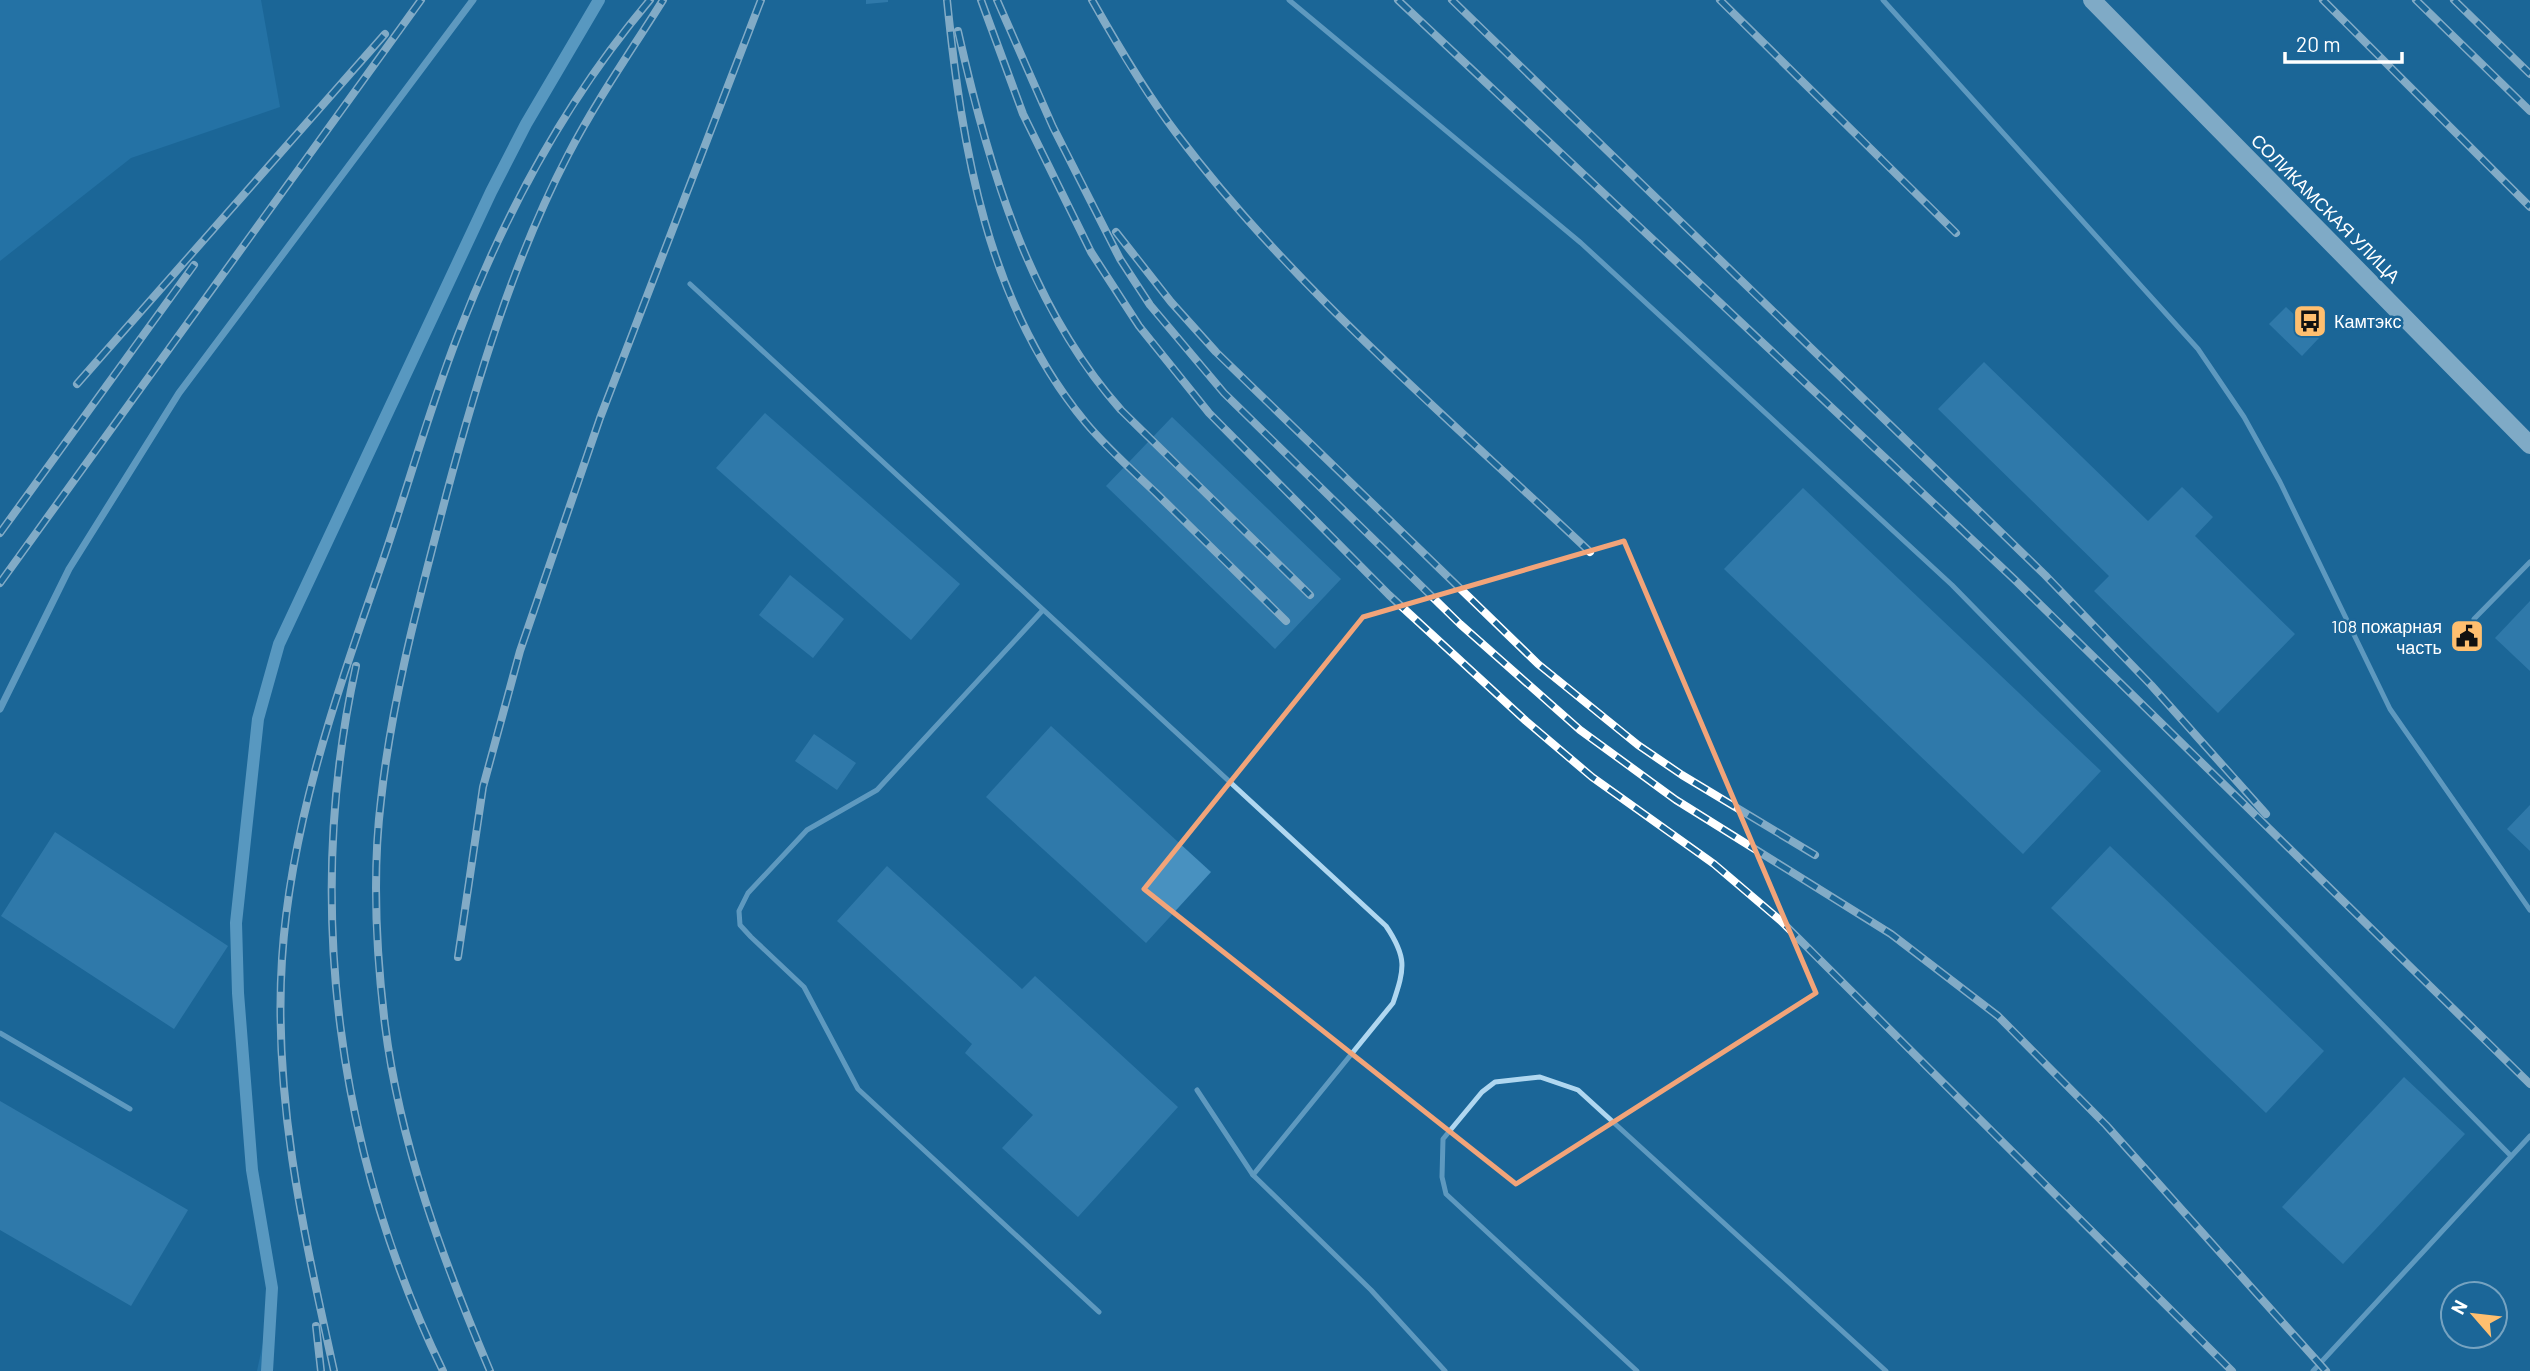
<svg xmlns="http://www.w3.org/2000/svg" width="2530" height="1371" viewBox="0 0 2530 1371" font-family="Barlow,sans-serif">
<rect width="100%" height="100%" fill="#1b6698"/>
<g fill="#2f81b5">
<polygon points="0,0 261,0 280,107 131,158 0,261"/>
<polygon points="268,1319 272,1371 257,1371"/>
</g>
<g fill="none" stroke-linecap="round" stroke-linejoin="round">
<polyline stroke="#a3d4f2" stroke-width="12" points="267,1371 272,1288 252,1170 238,993 236,923 258,719 279,644 491,192 526,124 599,0"/>
</g>
<g fill="#4891c0">
<polygon points="866,0 888,0 888,2 866,4"/>
<polygon points="2286,307 2319,338 2302,356 2269,324"/>
<polygon points="1984,362 2148,521 2182,487 2213,517 2195,536 2295,634 2218,713 2094,591 2109,576 1938,409"/>
<polygon points="765,413 960,584 911,640 716,468"/>
<polygon points="1172,417 1341,579 1275,649 1106,486"/>
<polygon points="1803,488 2101,771 2023,854 1724,569"/>
<polygon points="790,575 844,619 813,658 759,615"/>
<polygon points="2530,601 2530,671 2495,638"/>
<polygon points="1051,726 1211,872 1146,943 986,797"/>
<polygon points="814,734 856,763 837,790 795,761"/>
<polygon points="2530,805 2530,851 2507,829"/>
<polygon points="55,832 228,946 174,1029 1,916"/>
<polygon points="2110,846 2324,1051 2266,1113 2051,908"/>
<polygon points="887,866 1022,989 1035,976 1178,1107 1078,1217 1002,1148 1033,1115 965,1053 972,1044 837,921"/>
<polygon points="2404,1077 2465,1134 2343,1264 2282,1207"/>
<polygon points="0,1101 188,1210 131,1306 0,1230"/>
</g>
<g fill="none" stroke-linecap="round" stroke-linejoin="round">
<g stroke="#b0d7f0" stroke-width="5">
<polyline points="1289,0 1581,243 1952,585 2511,1156"/>
<polyline points="1883,0 2198,349 2244,417 2280,482 2390,709 2530,910"/>
<path d="M 690,284 L 1386,926 C 1407,957 1405,968 1393,1003 L 1253,1175"/>
<polyline points="1043,610 877,790 807,830 748,893 739,911 740,925 751,937 804,987 858,1089 1099,1312"/>
<polyline points="2474,619 2530,562"/>
<polyline points="0,1033 130,1109"/>
<polyline points="1197,1090 1253,1175 1371,1290 1445,1371"/>
<polyline points="1637,1371 1446,1194 1442,1177 1443,1139 1482,1092 1495,1082 1540,1077 1578,1090 1886,1371"/>
<polyline points="2313,1371 2530,1136"/>
</g>
<polyline stroke="#b0d7f0" stroke-width="7" points="0,709 69,569 179,393 473,0"/>
<polyline stroke="#f9fcff" stroke-width="18" points="2092,0 2530,445"/>
<g stroke="#fff" stroke-width="8">
<g id="rail">
<path d="M 947,0 C 962,148 987,304 1086,423 C 1107,448 1133,471 1157,494 C 1200,536 1243,579 1286,621"/>
<polyline points="981,0 1023,114 1091,252 1139,326 1209,413 1389,595 1526,721 1592,777 1714,864 1781,921 2232,1371"/>
<polyline points="997,0 1053,127 1120,259 1150,305 1224,393 1460,624 1580,730 1676,800 1891,934 1998,1016 2106,1125 2326,1371"/>
<path d="M 1092,0 C 1118,46 1145,92 1177,134 C 1293,288 1451,420 1590,552"/>
<polyline points="1398,0 2015,580 2530,1084"/>
<polyline points="1452,0 2045,575 2151,685 2266,814"/>
<polyline points="1720,0 1956,233"/>
<polyline points="2323,0 2530,207"/>
<polyline points="2416,0 2530,111"/>
<polyline points="2454,0 2530,74"/>
<path d="M 958,31 C 988,165 1028,305 1121,410 L 1310,595"/>
<polyline points="1116,232 1171,302 1216,352 1538,664 1638,745 1682,775 1815,855"/>
<polyline points="77,384 385,34"/>
<polyline points="0,533 194,265"/>
<polyline points="0,583 421,0"/>
<path d="M 356,666 C 304,903 337,1153 443,1371"/>
<polyline points="458,957 483,787 520,651 600,418 761,0"/>
<polyline points="316,1326 321,1371"/>
<path d="M 334,1371 C 304,1234 273,1100 282,959 C 291,819 339,688 384,557 C 409,483 430,407 458,335 C 504,215 567,98 650,0"/>
<path d="M 490,1371 C 443,1260 400,1145 385,1025 C 376,951 372,874 381,800 C 392,697 420,596 446,496 C 477,380 513,261 568,155 C 596,101 631,51 663,0"/>
</g>
</g>
<use href="#rail" stroke="#1b6698" stroke-width="5" stroke-dasharray="16" stroke-linecap="butt"/>
</g>
<path d="M0 0H2530V1371H0ZM 1624,541 L 1816,993 L 1516,1184 L 1144,889 L 1363,617 Z" fill="#1b6698" fill-opacity=".55" fill-rule="evenodd"/>
<path fill="none" stroke="#f2a479" stroke-width="5" stroke-linejoin="round" d="M 1624,541 L 1816,993 L 1516,1184 L 1144,889 L 1363,617 Z"/>
<defs>
<g id="bus-square" transform="scale(1.75)"><rect x="-9" y="-9" width="18" height="18" rx="4" fill="#ffbf6f" stroke="#1b6698"/><path d="M-5-6H5V4H4V6H2V4H-2V6H-4V4H-5ZM-3.5-4V0h7V-4ZM-3.5 1.2v1.5H-2V1.2ZM2 1.2v1.5H3.5V1.2Z" fill="#111"/></g>
<g id="civic-square" transform="scale(1.75)"><rect x="-9" y="-9" width="18" height="18" rx="4" fill="#ffbf6f" stroke="#1b6698"/><path d="M-.6-6.5H3V-4.5H.6V-3L4-1V1h2V6H-6V1h2V-1L-.6-3ZM-1.2 2.5V6h2.4V2.5Z" fill="#111"/></g>
</defs>
<g fill-rule="evenodd">
<use href="#bus-square" x="2310" y="321"/>
<use href="#civic-square" x="2467" y="636"/>
</g>
<g text-anchor="middle" dominant-baseline="central" stroke-width="5" stroke-linejoin="round" paint-order="stroke">
<g font-size="18" fill="#fff" stroke="#1b6698">
<text transform="translate(2326 208) rotate(45)">СОЛИКАМСКАЯ УЛИЦА</text>
</g>
<g font-size="18" fill="#fff" stroke="#1b6698" text-anchor="start">
<text x="2334" y="321">Камтэкс</text>
<text x="2442" y="626" text-anchor="end">108 пожарная<tspan x="2442" dy="21">часть</tspan></text>
</g>
</g>
<g transform="translate(2474 1315) rotate(298)"><circle r="33" fill="#1b6698" stroke="#76a3c1" stroke-width="2"/>
<path d="M0-5L12 26L0 18L-12 26Z" fill="#ffbf6f"/>
<text y="-10" font-size="19" font-weight="bold" text-anchor="middle" fill="#ffffff">N</text>
</g>
<path d="M2285 52v10h117v-10" fill="none" stroke="#ffffff" stroke-width="3.5"/>
<text x="2296" y="52" font-size="21" fill="#ffffff" stroke="#1b6698" stroke-width="5" paint-order="stroke">20 m</text>
</svg>
